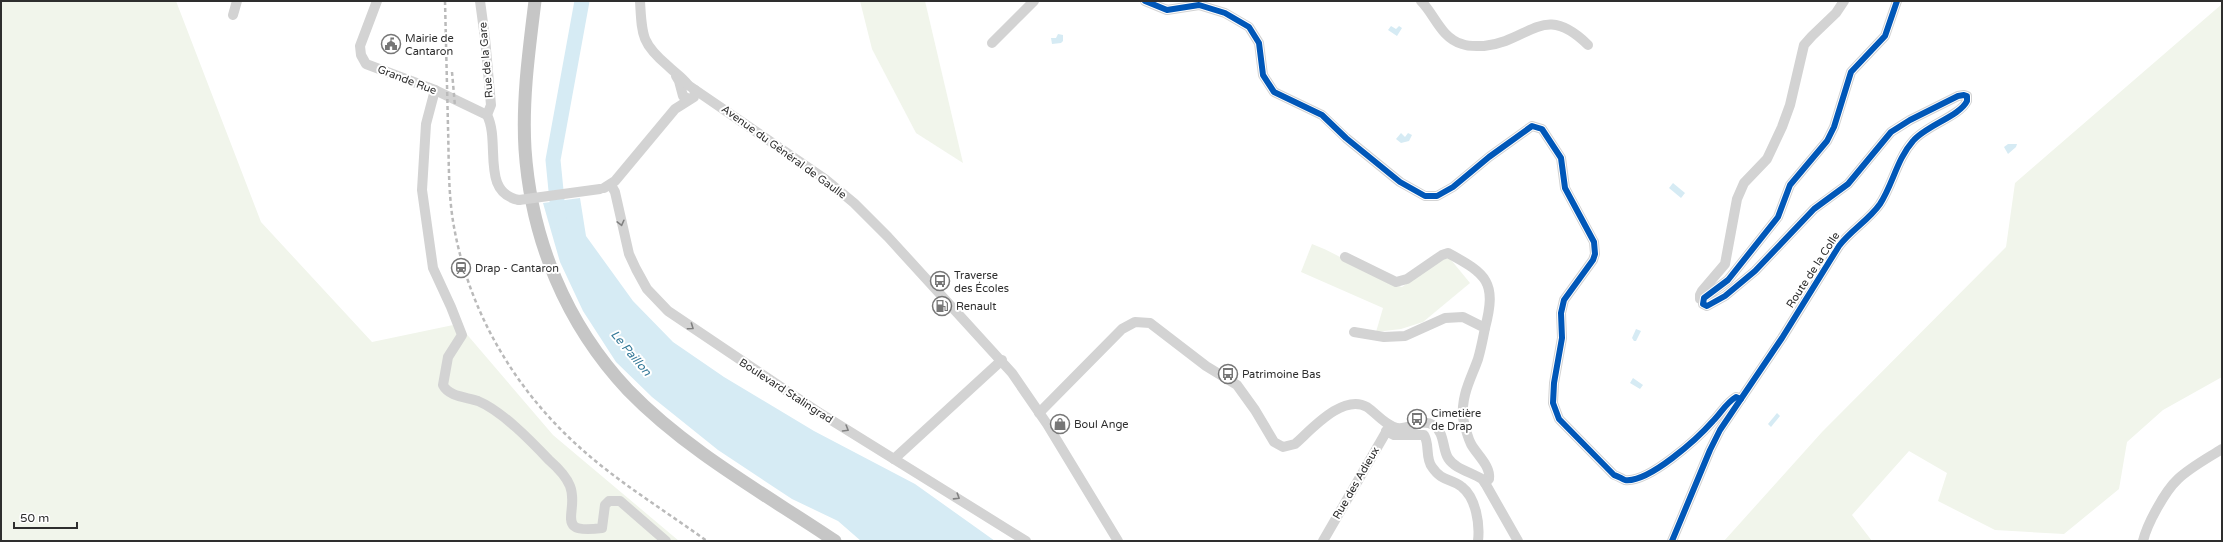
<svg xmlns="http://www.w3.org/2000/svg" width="2223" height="542" viewBox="0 0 2223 542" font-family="'Varela Round',sans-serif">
<rect width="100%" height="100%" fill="#fff"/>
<g fill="#f1f5eb">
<polygon points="1,1 176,1 261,222 372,342 458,324 553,435 679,541 1,541"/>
<polygon points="860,1 925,1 963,163 916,133 872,49"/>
<polygon points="2222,4 2222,377 2163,410 2127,442 2119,489 2064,534 1995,530 1938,501 1947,473 1909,451 1852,515 1872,541 1724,541 1822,432 2006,247 2015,183"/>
<path d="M 1312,244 C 1344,256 1370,277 1402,287 L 1447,255 L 1470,283 L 1423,322 L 1401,329 L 1376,332 L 1383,308 L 1301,272 Z"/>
</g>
<g fill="#d6ebf4">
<polygon points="1399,26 1402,28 1397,36 1388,30 1391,26 1396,29"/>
<polygon points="1058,34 1063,35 1063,41 1061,43 1052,44 1051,38 1056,38"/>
<polygon points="1401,133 1405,137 1408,133 1412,135 1409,141 1401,143 1396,139"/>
<polygon points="2008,144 2017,144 2016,147 2008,154 2004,147"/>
<polygon points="1673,183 1685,193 1681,198 1669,188"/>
<polygon points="580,198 586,236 633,301 673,342 724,377 814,431 915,484 995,541 861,541 838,521 792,499 718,450 652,397 616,362 583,311 560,262 543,203"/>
<polygon points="1636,329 1641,331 1636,341 1634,341 1632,338"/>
<polygon points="1633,378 1643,385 1640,389 1630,383"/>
<polygon points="1777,413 1780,416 1771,427 1768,424"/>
</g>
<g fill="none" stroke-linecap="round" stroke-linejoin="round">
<polyline stroke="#d6ebf4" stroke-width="15" points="559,221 553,160 582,1"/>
<g stroke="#d3d3d3" stroke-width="10">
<path d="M 377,1 L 360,46 L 361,55 L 366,64 L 435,90 L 487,115 C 501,142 480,193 519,200"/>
<polyline points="480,1 485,38 491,105 487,115"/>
<path d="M 640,1 C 642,35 641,43 668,66 C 675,73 682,77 688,85"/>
<path d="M 1145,1 L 1167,10 L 1199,5 L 1225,13 L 1249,27 L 1259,43 L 1263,75 L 1274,92 L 1322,115 L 1346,138 L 1400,182 L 1425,196 L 1437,196 L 1453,187 L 1489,157 L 1532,126 L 1542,129 L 1561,158 L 1565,188 L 1594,242 L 1595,254 L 1593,260 L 1564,300 L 1561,313 L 1562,338 L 1554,383 L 1553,403 L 1559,419 L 1614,475 C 1618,476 1622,479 1625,480 C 1649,483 1698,438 1713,421 C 1721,413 1726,403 1736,397 L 1741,399"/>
<path d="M 1421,1 C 1435,15 1441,38 1462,44 C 1469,47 1477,46 1484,46 C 1531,41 1543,1 1588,45"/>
<polyline points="233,15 237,1"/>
<polyline points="992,43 1034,1"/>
<polyline points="676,76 679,81 683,96 689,99"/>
<polyline points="688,85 825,179 854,203 888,237 1012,373 1047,424 1118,541"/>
<path d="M 435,90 L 426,124 L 422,190 L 433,268 L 451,307 L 462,335 L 448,357 L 443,385 C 449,397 467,397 478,401 C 502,411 531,441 549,460 C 557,467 566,476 570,486 C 580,511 552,535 602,528 L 605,505 L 609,501 L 620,501 L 666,541"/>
<polyline points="611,185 615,192 629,254 636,269 647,289 668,311 815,410 1026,541"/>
<polyline points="604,188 615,181 675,109 694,97 695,90"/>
<path d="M 1345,257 L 1396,282 L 1407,279 L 1442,255 L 1448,253 C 1487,274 1497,282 1485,328"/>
<polyline points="1700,299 1700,295 1702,291 1725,264 1737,199 1744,183 1767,159 1782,127 1790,105 1804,45 1812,36 1836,13 1844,1"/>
<path d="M 1354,332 L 1384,337 L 1405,336 L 1445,318 L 1463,317 L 1485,328 C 1483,338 1481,349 1478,359 C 1471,379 1461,395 1463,418 C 1465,427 1467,436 1471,444 C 1477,455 1491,466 1489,479 L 1485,483"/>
<path d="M 1039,413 L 1122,329 L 1135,322 L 1150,323 L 1206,366 L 1237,385 L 1255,410 L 1274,442 L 1283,447 L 1295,444 C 1311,430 1343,393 1367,407 C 1377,414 1385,425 1397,428 C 1409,430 1422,418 1433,425 C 1445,432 1442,448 1448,458 C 1455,469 1471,472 1482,479 L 1485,483 L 1518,541"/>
<path d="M 1386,431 L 1394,435 L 1424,435 C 1430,444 1425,458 1432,467 C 1443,483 1450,477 1462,487 C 1476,498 1480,524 1478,541"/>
<polyline points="894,459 1002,360"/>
<polyline points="1323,541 1389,427"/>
<path d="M 1672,541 L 1710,450 L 1720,430 L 1782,338 L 1839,246 C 1851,230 1869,220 1880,204 C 1893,184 1897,159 1913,141 C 1925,126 1960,116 1967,101 L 1967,96 L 1964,95 L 1958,96 L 1910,120 L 1891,132 L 1848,184 L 1814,209 L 1755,271 L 1725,296 L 1707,306 L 1703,304 L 1704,298 L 1728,280 L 1778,217 L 1790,185 L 1827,141 L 1834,127 L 1851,72 L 1885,36 L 1897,1"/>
<path d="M 2143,541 C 2147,524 2165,491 2178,479 C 2191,467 2208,458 2222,449"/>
</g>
<path stroke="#c6c6c6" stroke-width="13" d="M 535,1 C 529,50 522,100 525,149 C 531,239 566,324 628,390 C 687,451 765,494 835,541"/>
<g stroke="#bababa" stroke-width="2.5" stroke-dasharray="4 3" stroke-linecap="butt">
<path d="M 445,1 C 446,43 447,85 448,127 C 449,160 448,195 454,227 C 469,311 514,388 577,445 C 616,481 664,510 707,541"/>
<polyline points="452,72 455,106"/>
</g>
<polyline stroke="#d3d3d3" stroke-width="10" points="519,200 600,189"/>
<g stroke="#fff" stroke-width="8">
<g id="cycleway">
<path d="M 1145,1 L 1167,10 L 1199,5 L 1225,13 L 1249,27 L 1259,43 L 1263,75 L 1274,92 L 1322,115 L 1346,138 L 1400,182 L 1425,196 L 1437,196 L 1453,187 L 1489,157 L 1532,126 L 1542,129 L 1561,158 L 1565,188 L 1594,242 L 1595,254 L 1593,260 L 1564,300 L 1561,313 L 1562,338 L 1554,383 L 1553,403 L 1559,419 L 1614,475 C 1618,476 1622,479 1625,480 C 1649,483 1698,438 1713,421 C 1721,413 1726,403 1736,397 L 1741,399"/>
<path d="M 1672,541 L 1710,450 L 1720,430 L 1782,338 L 1839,246 C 1851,230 1869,220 1880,204 C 1893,184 1897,159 1913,141 C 1925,126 1960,116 1967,101 L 1967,96 L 1964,95 L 1958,96 L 1910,120 L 1891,132 L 1848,184 L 1814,209 L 1755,271 L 1725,296 L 1707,306 L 1703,304 L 1704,298 L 1728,280 L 1778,217 L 1790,185 L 1827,141 L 1834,127 L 1851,72 L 1885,36 L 1897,1"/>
</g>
</g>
<use href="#cycleway" stroke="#0057b8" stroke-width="6"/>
</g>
<defs><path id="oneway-chevron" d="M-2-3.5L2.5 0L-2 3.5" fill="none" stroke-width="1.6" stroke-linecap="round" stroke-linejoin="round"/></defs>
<g stroke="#808080">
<use href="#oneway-chevron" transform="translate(621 223) rotate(76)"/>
<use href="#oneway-chevron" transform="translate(691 327) rotate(35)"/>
<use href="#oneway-chevron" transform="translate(846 429) rotate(31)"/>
<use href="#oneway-chevron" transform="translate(957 497) rotate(32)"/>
</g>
<defs>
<g id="civic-ring" transform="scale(1)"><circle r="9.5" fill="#fff" stroke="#777" stroke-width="1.5"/><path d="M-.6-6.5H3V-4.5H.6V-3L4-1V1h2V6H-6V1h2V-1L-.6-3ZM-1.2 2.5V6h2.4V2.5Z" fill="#777"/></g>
<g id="station-ring" transform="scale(1)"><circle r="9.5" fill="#fff" stroke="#777" stroke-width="1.5"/><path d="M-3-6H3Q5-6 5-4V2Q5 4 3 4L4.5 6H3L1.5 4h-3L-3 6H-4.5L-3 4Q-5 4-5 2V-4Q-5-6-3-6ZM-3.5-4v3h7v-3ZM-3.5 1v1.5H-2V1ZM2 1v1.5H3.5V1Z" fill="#777"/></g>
<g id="bus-ring" transform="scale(1)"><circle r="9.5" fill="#fff" stroke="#777" stroke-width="1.5"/><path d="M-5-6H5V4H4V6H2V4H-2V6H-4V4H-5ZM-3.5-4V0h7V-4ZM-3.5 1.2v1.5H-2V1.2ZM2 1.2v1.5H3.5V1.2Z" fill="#777"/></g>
<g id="fuel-ring" transform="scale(1)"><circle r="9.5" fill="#fff" stroke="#777" stroke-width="1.5"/><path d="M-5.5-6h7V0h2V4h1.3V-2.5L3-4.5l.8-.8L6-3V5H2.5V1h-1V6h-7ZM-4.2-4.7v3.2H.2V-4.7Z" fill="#777"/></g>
<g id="shop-ring" transform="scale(1)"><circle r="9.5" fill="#fff" stroke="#777" stroke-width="1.5"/><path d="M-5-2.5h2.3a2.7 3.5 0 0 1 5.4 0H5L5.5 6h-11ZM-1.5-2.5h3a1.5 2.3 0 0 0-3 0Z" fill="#777"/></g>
</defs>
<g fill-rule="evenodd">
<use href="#civic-ring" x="391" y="44"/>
<use href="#station-ring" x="461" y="268"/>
<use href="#bus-ring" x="940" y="281"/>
<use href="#fuel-ring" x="942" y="306"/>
<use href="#bus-ring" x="1228" y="374"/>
<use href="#bus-ring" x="1417" y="419"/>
<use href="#shop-ring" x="1060" y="424"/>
</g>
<g text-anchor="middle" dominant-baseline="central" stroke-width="4" stroke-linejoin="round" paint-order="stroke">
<g font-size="11" fill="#2e2e2e" stroke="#fff" text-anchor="start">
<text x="405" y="38">Mairie de<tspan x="405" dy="13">Cantaron</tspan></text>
<text x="475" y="268">Drap - Cantaron</text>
<text x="954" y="275">Traverse<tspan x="954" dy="13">des Écoles</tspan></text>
<text x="956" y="306">Renault</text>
<text x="1242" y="374">Patrimoine Bas</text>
<text x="1431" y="413">Cimetière<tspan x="1431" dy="13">de Drap</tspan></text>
<text x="1074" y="424">Boul Ange</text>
</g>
<g font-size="11" fill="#2e2e2e" stroke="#fff">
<text transform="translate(486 60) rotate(-95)">Rue de la Gare</text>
<text transform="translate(407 80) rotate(21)">Grande Rue</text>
<text transform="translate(784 152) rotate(36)">Avenue du Général de Gaulle</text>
<text transform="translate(1813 270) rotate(-57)">Route de la Colle</text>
<text transform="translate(786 391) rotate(33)">Boulevard Stalingrad</text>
<text transform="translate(1356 483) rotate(-60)">Rue des Adieux</text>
</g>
<g font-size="12" font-style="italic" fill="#347998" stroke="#fff">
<text transform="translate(631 353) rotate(50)">Le Paillon</text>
</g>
</g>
<rect width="2223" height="542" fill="none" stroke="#2e2e2e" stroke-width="4"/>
<path d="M14 522v6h63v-6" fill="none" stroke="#2e2e2e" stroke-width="2"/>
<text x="20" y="522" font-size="12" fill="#2e2e2e" stroke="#ffffff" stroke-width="3" paint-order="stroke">50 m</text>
</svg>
